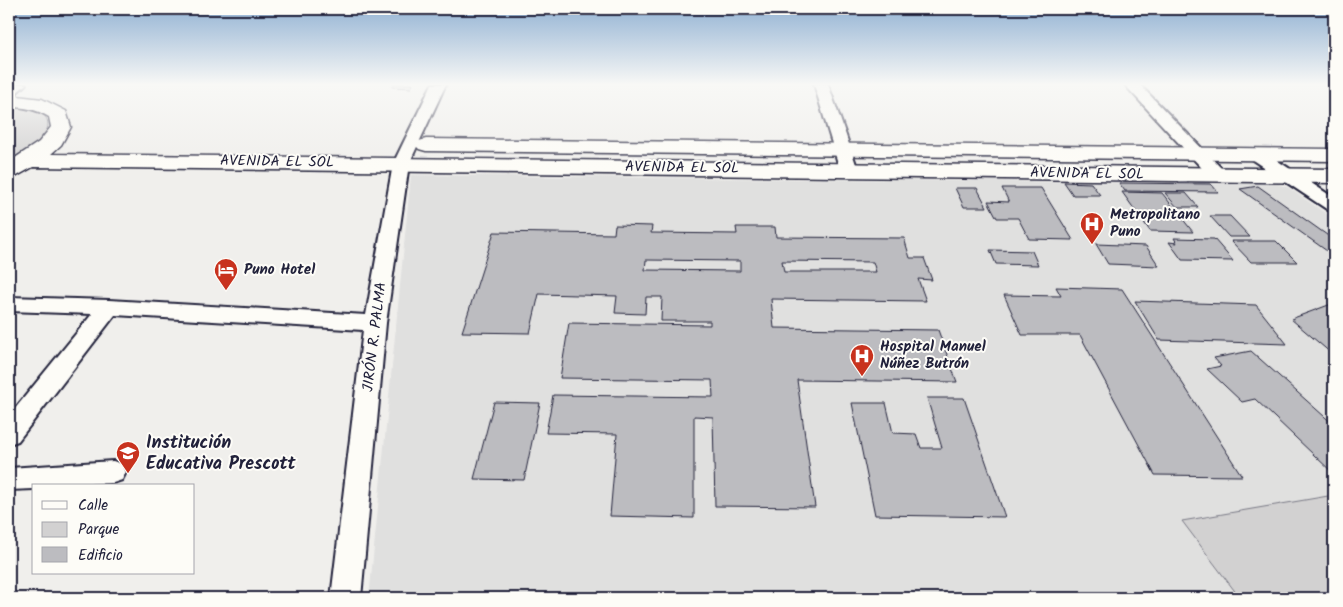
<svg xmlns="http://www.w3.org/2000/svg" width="1343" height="607" viewBox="0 0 1343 607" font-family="Kalam,sans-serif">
<rect width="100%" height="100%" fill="#f0efec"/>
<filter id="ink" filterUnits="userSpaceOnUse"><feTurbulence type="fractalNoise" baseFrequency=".02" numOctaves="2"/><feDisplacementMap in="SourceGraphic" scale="10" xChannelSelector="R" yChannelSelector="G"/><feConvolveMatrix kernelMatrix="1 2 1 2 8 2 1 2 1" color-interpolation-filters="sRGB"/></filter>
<g filter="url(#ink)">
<polygon fill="#e0e0df" points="411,175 1278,184 1289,188 1334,219 1334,598 369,598"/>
<g fill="#d2d1d1" stroke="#7a7a86">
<path d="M 9,105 C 73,109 47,144 9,164 Z"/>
<polygon points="1334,495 1334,598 1240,598 1182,521"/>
</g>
<g fill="#bcbcc0" stroke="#22223b" fill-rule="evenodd">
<polygon points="394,84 413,84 411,88 392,87"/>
<polygon points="1064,182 1091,183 1100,195 1073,195"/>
<polygon points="1119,183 1211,184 1218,192 1125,191"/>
<polygon points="1258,186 1334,240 1334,256 1240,189"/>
<polygon points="955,188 977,188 987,207 964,207"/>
<polygon points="1002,188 1041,188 1073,240 1029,239 1018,218 997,218 988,201 1009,202"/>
<polygon points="1122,192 1162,193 1193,232 1150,231"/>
<polygon points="1165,193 1186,193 1198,207 1177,207"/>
<polygon points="1210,216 1230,216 1250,237 1229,237"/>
<path d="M 615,225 L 652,226 L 651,233 L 737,234 L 736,227 L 775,227 L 776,237 L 904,238 L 910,258 L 924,258 L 932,280 L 918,279 L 926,301 L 771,299 L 774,328 L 938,330 L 957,382 L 797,380 L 815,507 L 715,506 L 713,417 L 694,416 L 694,518 L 610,516 L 617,434 L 546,433 L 553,395 L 713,397 L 712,380 L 560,378 L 569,323 L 710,325 L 710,321 L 661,321 L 662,297 L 646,297 L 645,314 L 615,313 L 617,296 L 539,294 L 530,333 L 462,332 L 494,232 L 614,234 ZM 646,260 L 740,261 L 740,271 L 645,270 ZM 782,261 L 873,262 L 876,272 L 784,272 Z"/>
<polygon points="1174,238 1214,239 1233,261 1182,260 1169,242 1177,243"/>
<polygon points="1231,241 1276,241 1297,262 1251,262"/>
<polygon points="1096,244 1146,246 1159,266 1108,264"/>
<polygon points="990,250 1032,251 1038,265 996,264"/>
<polygon points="1056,287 1122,289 1242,476 1155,475 1080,335 1022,335 1004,295 1061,296"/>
<polygon points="1135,301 1256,305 1287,344 1159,340"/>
<polygon points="1334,303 1334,354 1332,354 1291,319"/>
<polygon points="1251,351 1334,425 1334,474 1255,399 1242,402 1207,369 1221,366 1214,358"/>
<polygon points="927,398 964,398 1005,517 875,515 852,403 886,403 893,433 916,434 921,448 942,448"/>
<polygon points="494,402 540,403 524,480 474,479"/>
</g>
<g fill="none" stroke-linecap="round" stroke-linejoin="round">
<g stroke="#22223b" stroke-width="4">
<g id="minor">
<polygon points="10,84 26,84 14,95 9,96"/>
<polygon points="432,84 446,84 409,164 386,323 361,598 331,598 363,330 115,315 18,441 9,444 9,416 92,314 9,311 9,297 109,300 366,315 393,164"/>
<polygon points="814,84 828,84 858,170 855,174 849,175 843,174 840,170"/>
<polygon points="1124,84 1139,84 1224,171 1227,175 1224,179 1218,180 1212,179"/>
<polygon points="1257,150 1263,151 1334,198 1334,211 1328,210 1251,159 1249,155 1251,151"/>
<polygon points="113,461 122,464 126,472 122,480 113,483 34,486 34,489 9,490 9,468"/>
</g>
</g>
<g stroke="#22223b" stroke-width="3">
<g id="secondary">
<path d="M 9,95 L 42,99 L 66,111 L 71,127 L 61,145 L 51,154 L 1334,169 L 1334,183 L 33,167 L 17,176 L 9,178 L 9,162 L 39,142 L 51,127 L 49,117 C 36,109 24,107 9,107 Z"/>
<polygon points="426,139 1334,149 1334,161 426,151 419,149 415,145 419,141"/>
</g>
</g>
<use href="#minor" fill="#fdfcf7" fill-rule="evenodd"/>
<use href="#secondary" fill="#fdfcf7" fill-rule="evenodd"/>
</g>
</g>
<linearGradient id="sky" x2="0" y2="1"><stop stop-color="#8fb0d2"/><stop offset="0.5" stop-color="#f8f8f6"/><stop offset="1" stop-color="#f8f8f6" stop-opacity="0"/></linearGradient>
<rect width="1343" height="169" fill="url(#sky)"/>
<defs>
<g id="hospital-pin" transform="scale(1.25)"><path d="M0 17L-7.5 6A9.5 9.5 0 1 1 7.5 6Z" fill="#c8321e" stroke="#fdfcf7"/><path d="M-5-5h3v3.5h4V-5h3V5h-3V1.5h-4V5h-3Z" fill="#fff"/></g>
<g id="hotel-pin" transform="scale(1.25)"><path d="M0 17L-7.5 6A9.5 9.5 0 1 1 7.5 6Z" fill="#c8321e" stroke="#fdfcf7"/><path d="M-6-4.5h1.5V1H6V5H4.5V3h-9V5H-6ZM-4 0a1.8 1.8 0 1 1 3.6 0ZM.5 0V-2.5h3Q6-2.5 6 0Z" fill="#fff"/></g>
<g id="school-pin" transform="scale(1.25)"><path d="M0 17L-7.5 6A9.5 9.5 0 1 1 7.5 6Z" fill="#c8321e" stroke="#fdfcf7"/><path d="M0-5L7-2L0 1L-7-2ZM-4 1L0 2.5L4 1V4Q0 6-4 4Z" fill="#fff"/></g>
</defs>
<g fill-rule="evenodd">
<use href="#hospital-pin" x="1092" y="224"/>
<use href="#hotel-pin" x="226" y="270"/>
<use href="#hospital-pin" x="862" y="356"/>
<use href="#school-pin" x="128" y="453"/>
</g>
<g text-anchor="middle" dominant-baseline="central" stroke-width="4" stroke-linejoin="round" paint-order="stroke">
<g font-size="15" fill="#22223b" stroke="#fdfcf7">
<text transform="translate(277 162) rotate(1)">AVENIDA EL SOL</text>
<text transform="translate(682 168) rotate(1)">AVENIDA EL SOL</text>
<text transform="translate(1087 174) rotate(1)">AVENIDA EL SOL</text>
<text transform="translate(375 337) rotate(-83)">JIRÓN R. PALMA</text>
</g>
<g font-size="15" font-weight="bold" fill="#22223b" stroke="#fdfcf7" text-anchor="start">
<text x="1110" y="215">Metropolitano<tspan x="1110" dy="17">Puno</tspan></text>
<text x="244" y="270">Puno Hotel</text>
<text x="880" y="347">Hospital Manuel<tspan x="880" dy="17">Núñez Butrón</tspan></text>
</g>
<g font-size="18" font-weight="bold" fill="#22223b" stroke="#fdfcf7" text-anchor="start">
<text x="146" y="443">Institución<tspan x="146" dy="21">Educativa Prescott</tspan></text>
</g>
</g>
<rect width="1343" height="607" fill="none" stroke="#fdfcf7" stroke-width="30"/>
<rect x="15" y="15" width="1313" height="577" fill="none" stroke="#22223b" stroke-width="2" filter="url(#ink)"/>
<rect x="32" y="484" width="162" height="90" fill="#fdfcf7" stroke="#a5a5ac"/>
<rect x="42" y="501" width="25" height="8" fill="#fdfcf7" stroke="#a5a5ac"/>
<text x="78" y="510" font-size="15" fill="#22223b">Calle</text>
<rect x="42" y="522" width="25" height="15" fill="#d2d1d1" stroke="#a5a5ac"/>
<text x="78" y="534" font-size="15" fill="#22223b">Parque</text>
<rect x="42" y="547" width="25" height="15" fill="#bcbcc0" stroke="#a5a5ac"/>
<text x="78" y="560" font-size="15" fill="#22223b">Edificio</text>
</svg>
